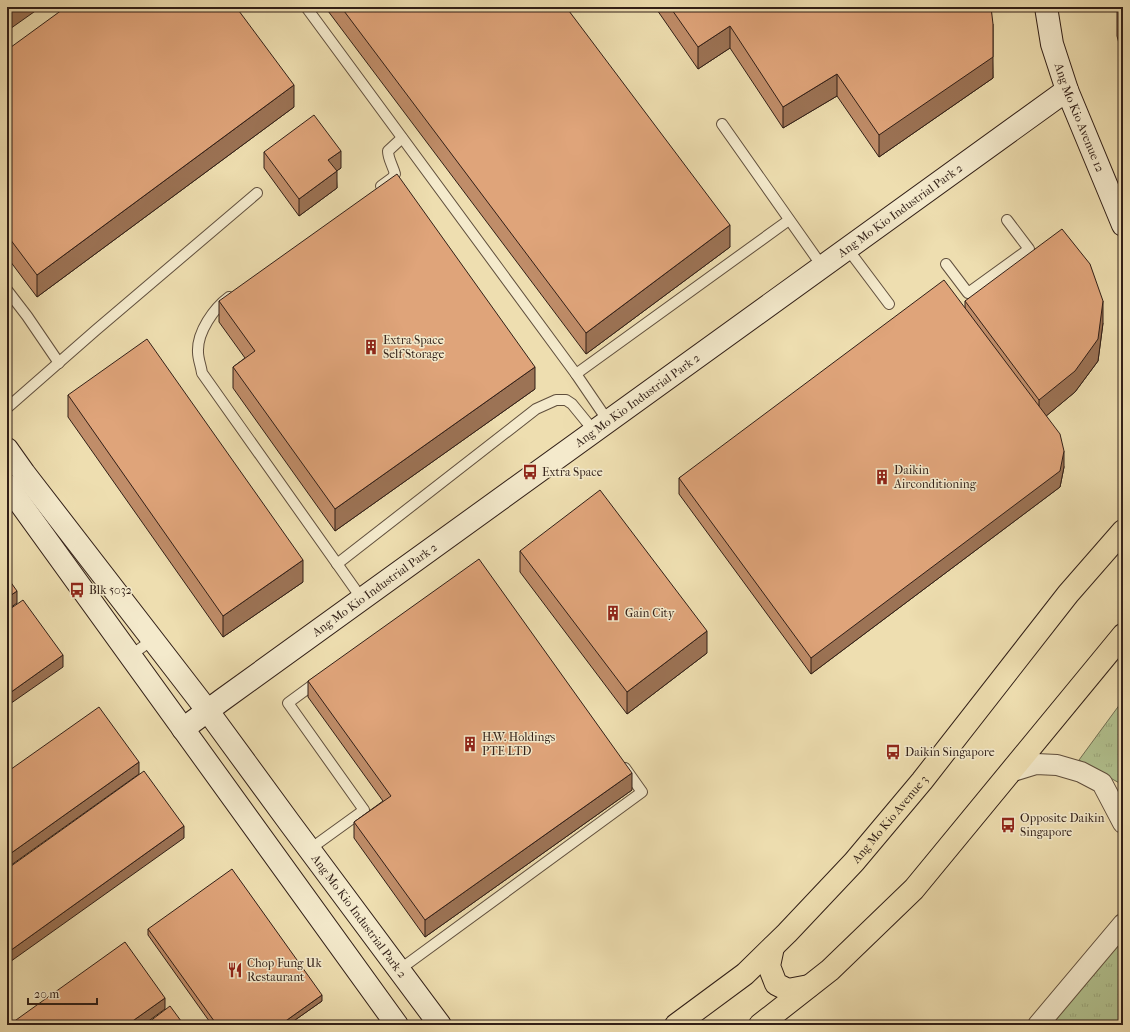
<svg xmlns="http://www.w3.org/2000/svg" width="1130" height="1032" viewBox="0 0 1130 1032" font-family="'IM FELL French Canon',serif">
<defs>
<pattern id="park-tufts" width="24" height="20" patternUnits="userSpaceOnUse"><rect width="24" height="20" fill="#b2c290"/><path d="M3 7l-1-3M5 7V3M7 7l1-3M15 17l-1-3M17 17v-4M19 17l1-3" fill="none" stroke="#9aa67b"/></pattern>
</defs>
<rect width="100%" height="100%" fill="#eedeb0"/>
<filter id="stains"><feTurbulence type="fractalNoise" baseFrequency=".005" numOctaves="4"/><feColorMatrix values="0 0 0 0 .2 0 0 0 0 .09 0 0 0 0 .02 0 0 0 .5 -.17"/></filter>
<radialGradient id="worn" r=".72"><stop offset=".6" stop-color="#630" stop-opacity="0"/><stop offset="1" stop-color="#630" stop-opacity=".3"/></radialGradient>
<g fill="url(#park-tufts)" stroke="#727054">
<polygon points="1123,700 1123,794 1121,784 1079,760"/>
<polygon points="1123,938 1123,1025 1049,1025"/>
</g>
<g fill="none" stroke-linecap="round" stroke-linejoin="round">
<g stroke="#604f3d" stroke-width="12">
<g id="lane">
<polyline points="306,7 576,374 608,421"/>
<polyline points="722,124 822,266"/>
<path d="M 381,186 L 392,178 L 395,174 C 393,166 388,159 388,151 L 402,138"/>
<polyline points="847,248 889,304"/>
<polyline points="946,264 968,293 1029,249 1007,220"/>
<polyline points="7,290 27,316 59,363"/>
<path d="M 229,297 C 214,308 197,332 198,352 C 198,359 201,366 202,373 L 362,599"/>
<polyline points="576,374 789,220"/>
<polyline points="7,408 96,330 257,193"/>
<polyline points="337,564 536,409 556,400 566,400 572,404 594,431"/>
<polyline points="130,656 152,640"/>
<polyline points="310,849 364,810 288,703 318,681"/>
<polyline points="399,970 642,792 625,768"/>
</g>
</g>
<g stroke="#604f3d" stroke-width="22">
<g id="street">
<polyline points="1010,772 1036,764 1057,765 1081,772 1102,783 1123,823"/>
<polyline points="1038,1025 1123,924"/>
</g>
</g>
<g stroke="#311f17" stroke-width="24">
<g id="secondary">
<path id="s1" d="M 1046,7 L 1052,44 L 1067,90 L 1123,225"/>
<path id="s2" d="M 7,449 L 24,473 L 207,710 L 289,822 L 440,1025"/>
<polyline points="7,485 397,1025"/>
<path id="s3" d="M 183,729 L 222,700 L 1067,90"/>
</g>
</g>
<g stroke="#311f17" stroke-width="24">
<g id="highway">
<polyline points="773,947 769,966 776,984 788,990 809,986"/>
<path id="s4" d="M 676,1025 L 745,974 L 787,933 L 854,862 L 922,781 L 1068,594 L 1123,531"/>
<polyline points="760,1025 830,970 914,889 1123,635"/>
</g>
</g>
<use href="#lane" stroke="#f4eacc" stroke-width="10"/>
<use href="#street" stroke="#f4eacc" stroke-width="20"/>
<use href="#secondary" stroke="#f4eacc" stroke-width="22"/>
<use href="#highway" stroke="#eedeb0" stroke-width="22"/>
</g>
<g fill="#c08d69" stroke="#311f17">
<polygon points="325,7 566,7 730,247 586,354"/>
<polygon points="655,7 991,7 993,78 879,157 837,96 783,128 730,48 698,69"/>
<polygon points="1117,7 1123,7 1123,59 1117,36"/>
<polygon points="7,50 294,107 37,297 7,257"/>
<polygon points="264,152 341,168 336,171 337,188 299,216 264,168"/>
<polygon points="219,301 535,389 335,531 233,388 233,367 245,358 219,322"/>
<polygon points="965,301 1103,323 1098,361 1075,392 1046,416 1064,467 1060,487 811,674 679,494 679,478 965,308"/>
<polygon points="68,395 303,582 223,637 68,417"/>
<polygon points="520,551 707,653 627,714 520,572"/>
<polygon points="308,681 632,790 425,937 354,838 354,822 383,801 308,697"/>
<polygon points="148,929 322,1001 288,1025 212,1025 148,935"/>
</g>
<g fill="#9c7355" stroke="#311f17">
<polygon points="10,7 41,7 7,31 7,9"/>
<polygon points="993,24 993,78 879,157 879,135"/>
<polygon points="730,26 730,48 698,69 698,47"/>
<polygon points="837,74 837,96 783,128 783,107"/>
<polygon points="294,85 294,107 37,297 37,275"/>
<polygon points="341,151 341,168 328,177 328,160"/>
<polygon points="337,171 337,188 299,216 299,199"/>
<polygon points="730,225 730,247 586,354 586,333"/>
<polygon points="1103,301 1103,323 1098,361 1075,392 1039,422 1039,400"/>
<polygon points="535,367 535,389 335,531 335,509"/>
<polygon points="1064,451 1064,467 1060,487 811,674 811,658"/>
<polygon points="303,560 303,582 223,637 223,616"/>
<polygon points="17,591 17,603 7,610 7,598"/>
<polygon points="707,631 707,653 627,714 627,692"/>
<polygon points="63,655 63,667 7,706 7,695"/>
<polygon points="139,762 139,774 7,868 7,856"/>
<polygon points="632,773 632,790 425,937 425,920"/>
<polygon points="184,826 184,838 7,964 7,953"/>
<polygon points="322,995 322,1001 288,1025 280,1025"/>
<polygon points="165,998 165,1009 143,1025 127,1025"/>
</g>
<g fill="#dfa47a" stroke="#311f17">
<polygon points="66,7 236,7 294,85 37,275 7,235 7,50"/>
<polygon points="341,7 566,7 730,225 586,333"/>
<polygon points="670,7 991,7 993,24 993,57 879,135 837,74 783,107 730,26 698,47"/>
<polygon points="1117,7 1123,7 1123,29"/>
<polygon points="314,115 341,151 328,160 337,171 299,199 264,152"/>
<polygon points="397,174 535,367 335,509 233,367 255,351 219,301"/>
<polygon points="1062,229 1090,264 1103,301 1098,339 1075,371 1039,400 965,301"/>
<polygon points="944,280 1060,434 1064,451 1060,471 811,658 679,478"/>
<polygon points="147,339 303,560 223,616 68,395"/>
<polygon points="600,490 707,631 627,692 520,551"/>
<polygon points="479,559 632,773 425,920 354,822 391,796 308,681"/>
<polygon points="7,577 17,591 7,598"/>
<polygon points="23,600 63,655 7,695 7,611"/>
<polygon points="99,707 139,762 7,856 7,772"/>
<polygon points="144,771 184,826 7,953 7,869"/>
<polygon points="232,869 322,995 280,1025 217,1025 148,929"/>
<polygon points="125,942 165,998 127,1025 9,1025"/>
<polygon points="170,1006 184,1025 145,1025"/>
</g>
<defs>
<g id="building-bare" transform="scale(1.2)"><path d="M-4-6H4V6H1V3H-1V6H-4ZM-2.5-4.3h1.7v1.8h-1.7ZM.8-4.3h1.7v1.8H.8ZM-2.5-1h1.7V.8h-1.7ZM.8-1h1.7V.8H.8Z" fill="#8f2418" stroke="#f4eacc" stroke-width="2.5" paint-order="stroke"/></g>
<g id="bus-bare" transform="scale(1.2)"><path d="M-5-6H5V4H4V6H2V4H-2V6H-4V4H-5ZM-3.5-4V0h7V-4ZM-3.5 1.2v1.5H-2V1.2ZM2 1.2v1.5H3.5V1.2Z" fill="#8f2418" stroke="#f4eacc" stroke-width="2.5" paint-order="stroke"/></g>
<g id="restaurant-bare" transform="scale(1.2)"><path d="M-5-6h1v4h1v-4h1v4h1v-4h1v5L-1.5 .5V6h-2V.5L-5-1ZM5-6V6H3V1.5H1.5Q1.5-4 5-6Z" fill="#8f2418" stroke="#f4eacc" stroke-width="2.5" paint-order="stroke"/></g>
</defs>
<g fill-rule="evenodd">
<use href="#building-bare" x="371" y="347"/>
<use href="#bus-bare" x="530" y="472"/>
<use href="#building-bare" x="882" y="477"/>
<use href="#bus-bare" x="77" y="590"/>
<use href="#building-bare" x="613" y="613"/>
<use href="#building-bare" x="470" y="744"/>
<use href="#bus-bare" x="893" y="752"/>
<use href="#bus-bare" x="1008" y="825"/>
<use href="#restaurant-bare" x="235" y="970"/>
</g>
<g text-anchor="middle" dominant-baseline="central" stroke-width="3" stroke-linejoin="round" paint-order="stroke">
<g font-size="12" fill="#311f17" stroke="#f4eacc">
<text stroke="none"><textPath href="#s1" startOffset="116">Ang Mo Kio Avenue 12</textPath></text>
<text stroke="none"><textPath href="#s3" startOffset="885">Ang Mo Kio Industrial Park 2</textPath></text>
<text stroke="none"><textPath href="#s3" startOffset="561">Ang Mo Kio Industrial Park 2</textPath></text>
<text stroke="none"><textPath href="#s3" startOffset="237">Ang Mo Kio Industrial Park 2</textPath></text>
<text stroke="none"><textPath href="#s4" startOffset="298">Ang Mo Kio Avenue 3</textPath></text>
<text stroke="none"><textPath href="#s2" startOffset="585">Ang Mo Kio Industrial Park 2</textPath></text>
</g>
<g font-size="12" fill="#311f17" stroke="#f4eacc" text-anchor="start">
<text x="383" y="340">Extra Space<tspan x="383" dy="14">Self Storage</tspan></text>
<text x="894" y="470">Daikin<tspan x="894" dy="14">Airconditioning</tspan></text>
<text x="542" y="472">Extra Space</text>
<text x="89" y="590">Blk 5032</text>
<text x="625" y="613">Gain City</text>
<text x="482" y="737">H.W. Holdings<tspan x="482" dy="14">PTE LTD</tspan></text>
<text x="905" y="752">Daikin Singapore</text>
<text x="1020" y="818">Opposite Daikin<tspan x="1020" dy="14">Singapore</tspan></text>
<text x="247" y="963">Chop Fung Uk<tspan x="247" dy="14">Restaurant</tspan></text>
</g>
</g>
<rect width="1130" height="1032" fill="none" stroke="#eedeb0" stroke-width="24"/>
<rect x="8" y="8" width="1114" height="1016" fill="none" stroke="#311f17" stroke-width="2"/>
<rect x="12" y="12" width="1106" height="1008" fill="none" stroke="#311f17"/>
<path d="M28 998v6h69v-6" fill="none" stroke="#311f17" stroke-width="2"/>
<text x="34" y="998" font-size="12" fill="#311f17" stroke="#f4eacc" stroke-width="3" paint-order="stroke">20 m</text>
<rect width="100%" height="100%" filter="url(#stains)"/>
<rect width="100%" height="100%" fill="url(#worn)"/>
</svg>
